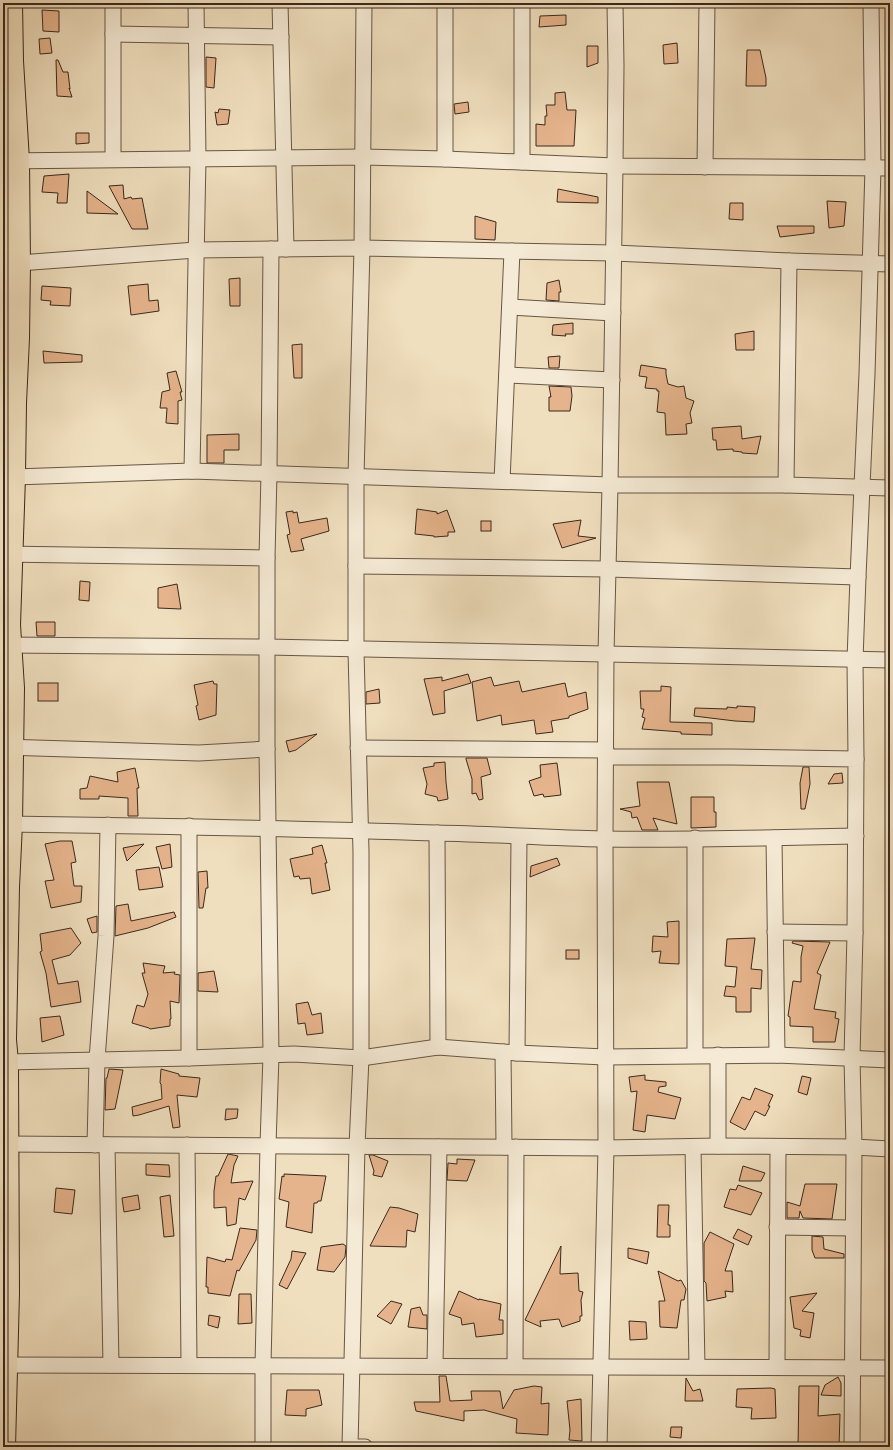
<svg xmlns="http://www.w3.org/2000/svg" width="893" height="1450" viewBox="0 0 893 1450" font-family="'EB Garamond',serif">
<rect width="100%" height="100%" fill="#f0dfbe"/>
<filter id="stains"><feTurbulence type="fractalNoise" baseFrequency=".005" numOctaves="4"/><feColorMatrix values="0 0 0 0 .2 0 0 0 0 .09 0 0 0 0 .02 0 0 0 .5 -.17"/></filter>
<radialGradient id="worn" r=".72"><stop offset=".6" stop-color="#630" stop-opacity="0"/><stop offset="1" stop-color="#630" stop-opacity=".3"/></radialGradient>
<g fill="#e6b48c" stroke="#3a281d">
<polygon points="42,10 59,11 59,32 43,31"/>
<polygon points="566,15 566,25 539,27 540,16"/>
<polygon points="50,38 52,53 40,54 39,39"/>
<polygon points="677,43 678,63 664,64 663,45"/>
<polygon points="587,46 598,46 598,63 587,67"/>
<polygon points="747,50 760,50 766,78 766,86 746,86"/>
<polygon points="206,57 216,58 214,88 206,87"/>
<polygon points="56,60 58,60 63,72 68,72 70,89 69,88 72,97 57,96"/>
<polygon points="565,92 567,110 576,110 574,146 536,146 536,124 545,125 545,116 547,116 546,105 555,105 555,93"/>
<polygon points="468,102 469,112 455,114 454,104"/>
<polygon points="219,109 230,110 228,124 217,125 215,112 218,113"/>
<polygon points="76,133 89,133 89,143 76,144"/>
<polygon points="69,174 67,203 57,203 58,193 42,192 44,176"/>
<polygon points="123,185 124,199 131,197 132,199 142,198 148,229 132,229 109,186"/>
<polygon points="558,189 598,197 598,203 557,202"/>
<polygon points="87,191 118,214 87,213"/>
<polygon points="827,201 846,202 844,226 829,228"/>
<polygon points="730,203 743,203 743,220 729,219"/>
<polygon points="475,216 496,222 495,240 475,239"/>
<polygon points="777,226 814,226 814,233 780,237"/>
<polygon points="240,278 240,306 230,306 229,279"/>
<polygon points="559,280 561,292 559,292 559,301 546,300 547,283"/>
<polygon points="148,284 149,301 158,300 159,311 131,315 128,286"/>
<polygon points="42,286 71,288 70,306 50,305 51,301 41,300"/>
<polygon points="573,323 573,334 565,334 566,336 552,335 553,325"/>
<polygon points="754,331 754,350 736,350 735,334"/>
<polygon points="302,344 302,378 294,378 292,345"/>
<polygon points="43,351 82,355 82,362 44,363"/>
<polygon points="560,356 559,368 549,368 548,357"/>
<polygon points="641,365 666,369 666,374 668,384 678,387 684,386 686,398 694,401 690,413 692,423 686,424 687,434 666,435 665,413 657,412 659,391 657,391 657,389 645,388 647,377 639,376"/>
<polygon points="176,371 182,392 180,392 182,400 178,401 178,424 166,423 167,408 160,408 162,392 170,390 167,373"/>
<polygon points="549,386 571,387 572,396 570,411 549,411 549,397 551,397"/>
<polygon points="741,426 742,439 761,436 757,454 742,453 742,452 733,451 733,449 717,450 716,440 713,440 712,428"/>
<polygon points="239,434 239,450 224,450 224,463 207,463 207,435"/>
<polygon points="417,509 437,512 437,514 447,510 455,532 448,532 448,536 434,537 434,536 415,534"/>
<polygon points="293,511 293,513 297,512 299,523 327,518 329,531 301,539 304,550 291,552 287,535 290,534 286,512"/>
<polygon points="581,520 578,536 596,538 562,548 553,524"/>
<rect x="481" y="521" width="10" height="10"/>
<polygon points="80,581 90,582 89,601 79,600"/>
<polygon points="177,584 181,609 158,608 158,588"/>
<polygon points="36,622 55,622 55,636 37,636"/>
<polygon points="468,674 471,683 444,691 445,713 433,715 424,679 442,677 442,681"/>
<polygon points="491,677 494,686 519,681 522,692 565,683 568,697 586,692 588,709 569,716 569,718 551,721 553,732 536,734 534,720 502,725 501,715 477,721 472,682"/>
<polygon points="213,681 214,684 217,684 216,715 199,720 196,706 198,705 194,685"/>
<rect x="38" y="683" width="20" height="18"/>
<polygon points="661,686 671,687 670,722 712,723 712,735 681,734 681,732 642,729 645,718 642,717 644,709 641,709 640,691 661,691"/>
<polygon points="379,689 380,703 366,704 366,692"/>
<polygon points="737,706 755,707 754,722 735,721 694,716 695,708 727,709 727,707 737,708"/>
<polygon points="317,734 296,750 289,752 286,741"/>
<polygon points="466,758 487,758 491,774 481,777 483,799 479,800 476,793 472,794 472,779 466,759"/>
<polygon points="445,762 446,782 448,799 438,801 437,797 425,794 427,784 423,768 434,766 434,763"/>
<polygon points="557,763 561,795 544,797 543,794 534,796 529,781 541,777 540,765"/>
<polygon points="803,767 809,767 810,784 805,809 801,809 800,783"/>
<polygon points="135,768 139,788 137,788 138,816 128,816 128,798 99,796 99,799 80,799 80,789 87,788 90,776 118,782 117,772"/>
<polygon points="842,773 843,783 828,784 834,774"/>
<polygon points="637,782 669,782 677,824 653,818 658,830 642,830 637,817 632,818 631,812 620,809 640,806"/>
<polygon points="691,797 714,797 714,812 716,812 716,827 691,828"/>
<polygon points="60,841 72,841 76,862 71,863 74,886 82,886 81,902 51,908 45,881 54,880 45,844"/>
<polygon points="144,844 127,861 123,848"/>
<polygon points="170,844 172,867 162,869 156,847"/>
<polygon points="322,845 327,863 325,863 330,890 312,894 310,878 300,879 299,876 294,877 290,859 313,854 312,848"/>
<polygon points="557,858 560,865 530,877 531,866"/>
<polygon points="159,867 163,887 139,890 136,870"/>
<polygon points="207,871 208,888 206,888 203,908 199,908 198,872"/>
<polygon points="128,904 131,921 174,912 176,917 148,928 115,936 116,906"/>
<polygon points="97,916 97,932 92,933 87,919"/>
<polygon points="679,921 679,964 659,963 661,951 652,952 653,936 668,937 667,922"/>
<polygon points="71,928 81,943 70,955 52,960 58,984 78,981 81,1002 51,1007 46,973 40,952 42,951 40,934"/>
<polygon points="755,938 751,969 762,970 761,989 751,988 751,1012 736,1012 736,997 724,996 726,986 735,987 737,967 725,966 727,939"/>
<polygon points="793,941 830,942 817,973 821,975 814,1009 836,1012 835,1018 839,1019 835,1042 813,1042 813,1027 790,1026 790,1017 788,1016 793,981 801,982 801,957 803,946 792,943"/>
<rect x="566" y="950" width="13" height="9"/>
<polygon points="143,963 165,966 163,973 175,972 174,974 180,975 179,1003 170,1001 171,1019 170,1019 170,1026 150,1029 149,1028 132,1023 137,1005 144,1007 148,994 142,973 145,973"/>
<polygon points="214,971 218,992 198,991 198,973"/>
<polygon points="308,1002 312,1015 321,1013 323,1033 307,1035 305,1023 298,1024 296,1004"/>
<polygon points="60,1016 64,1035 42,1042 40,1018"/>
<polygon points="109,1069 123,1070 115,1109 105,1110 106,1078 107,1078"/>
<polygon points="161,1069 179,1074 179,1076 200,1078 197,1097 177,1095 180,1127 173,1128 169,1106 139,1115 133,1116 132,1107 162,1099 161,1084 160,1083"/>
<polygon points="645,1075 645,1080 666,1082 666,1086 659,1087 658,1092 681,1098 675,1119 647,1115 645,1132 633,1130 637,1091 631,1092 629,1077"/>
<polygon points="802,1076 811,1078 807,1095 798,1092"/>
<polygon points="755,1088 773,1095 768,1106 770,1106 765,1116 755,1111 745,1130 730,1122 742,1097 750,1100"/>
<polygon points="226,1109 238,1109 237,1118 225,1120"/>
<polygon points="228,1154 238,1156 234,1165 231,1183 253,1181 245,1200 239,1198 236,1224 227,1226 226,1207 214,1208 214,1191 216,1176 218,1176"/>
<polygon points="369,1155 373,1155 388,1161 382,1177 373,1175 374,1171"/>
<polygon points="457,1159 475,1160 467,1181 447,1180 448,1163 457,1164"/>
<polygon points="146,1164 169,1165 170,1177 146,1175"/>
<polygon points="743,1166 765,1173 761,1181 739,1181"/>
<polygon points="284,1174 326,1176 321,1201 318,1201 317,1203 314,1203 312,1233 286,1227 289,1202 279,1199 282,1176 284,1177"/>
<polygon points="805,1184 837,1184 832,1219 803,1218 800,1211 799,1218 787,1218 787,1202 800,1206"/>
<polygon points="738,1185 762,1193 751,1215 724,1207 730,1189 736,1190"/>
<polygon points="56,1188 75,1190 72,1214 54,1212"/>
<polygon points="138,1195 140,1209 124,1212 122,1198"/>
<polygon points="170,1195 174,1236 164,1237 160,1197"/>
<polygon points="658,1205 669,1205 668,1225 670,1225 670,1237 657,1237"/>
<polygon points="390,1207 399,1208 418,1214 415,1232 407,1230 406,1247 370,1246"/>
<polygon points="240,1228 257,1230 256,1240 239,1271 237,1270 230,1296 208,1293 208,1287 206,1287 207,1257 225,1262 226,1259 232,1260"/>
<polygon points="738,1229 752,1236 748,1245 733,1238"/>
<polygon points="710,1232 734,1244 725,1271 732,1271 733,1292 725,1291 726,1297 707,1301 706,1283 704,1281 704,1243"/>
<polygon points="812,1236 823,1237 824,1249 844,1254 844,1258 815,1258 812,1250"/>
<polygon points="343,1244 346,1246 345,1257 334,1272 317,1270 321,1247"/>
<polygon points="561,1246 560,1274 578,1273 579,1291 583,1292 581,1300 582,1316 580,1316 580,1321 562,1327 559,1319 540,1321 541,1327 525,1320"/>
<polygon points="628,1248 649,1252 647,1264 628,1258"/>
<polygon points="292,1251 306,1253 287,1289 279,1285 291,1259"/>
<polygon points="658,1271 678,1281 681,1280 686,1289 684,1300 681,1300 677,1328 660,1327 659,1301 665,1301"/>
<polygon points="459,1291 479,1300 479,1299 501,1304 499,1320 503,1320 503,1334 476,1337 474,1323 462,1325 461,1318 449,1314"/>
<polygon points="817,1293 802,1311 814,1313 810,1338 800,1336 801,1330 794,1328 790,1297"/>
<polygon points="239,1294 251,1294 252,1323 238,1324"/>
<polygon points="391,1301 402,1304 391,1324 377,1316"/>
<polygon points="420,1307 423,1315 427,1315 427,1329 408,1327 411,1309"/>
<polygon points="209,1315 220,1317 218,1328 208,1325"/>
<polygon points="629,1321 646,1322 647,1339 630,1340"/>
<polygon points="439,1376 446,1376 450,1401 472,1400 471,1391 500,1391 503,1409 514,1390 534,1386 542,1387 541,1404 549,1403 548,1435 516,1433 517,1419 484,1410 464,1411 464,1421 416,1411 414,1402 440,1402"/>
<polygon points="838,1377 841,1383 841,1396 821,1395 825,1385"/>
<polygon points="686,1378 693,1391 700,1389 703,1401 685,1401"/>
<polygon points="799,1386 819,1386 818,1416 840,1414 839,1447 798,1447"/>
<polygon points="771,1388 775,1389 776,1418 751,1419 752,1408 736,1407 737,1389"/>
<polygon points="287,1390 319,1390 322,1405 306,1409 306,1416 285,1415"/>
<polygon points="581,1399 582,1441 569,1440 570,1430 567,1401"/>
<polygon points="671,1427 682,1427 681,1438 670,1437"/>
</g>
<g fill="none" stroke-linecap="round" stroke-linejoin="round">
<g stroke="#685645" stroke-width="17">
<g id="street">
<polyline points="280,3 286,249"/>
<polyline points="113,34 281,37"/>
<polyline points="113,159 113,3"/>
<polyline points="445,159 445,3"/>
<polyline points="3,161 363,157 445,159 615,166 890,168"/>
<polyline points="522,162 522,3"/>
<polyline points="705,167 707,3"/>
<polyline points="3,237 18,235"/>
<polyline points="19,263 196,250 362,248 614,253 789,261 890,264"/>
<polyline points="510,307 613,313"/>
<polyline points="3,339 18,338"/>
<polyline points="507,375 612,380"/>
<polyline points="192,471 198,158 196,3"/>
<polyline points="3,476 14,477 192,471 610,485 786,485 890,488"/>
<polyline points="502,481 512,251"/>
<polyline points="786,485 789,261"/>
<polyline points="3,554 267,558"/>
<polyline points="356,566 608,569 858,577"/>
<polyline points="3,645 267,647 890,660"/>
<polyline points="3,747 199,753 267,749"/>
<polyline points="358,748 606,750"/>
<polyline points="606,757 731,757 856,759 855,933 852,1058 854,1147 852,1447"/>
<polyline points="856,759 855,660 858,577 867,374 873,168 871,3"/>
<path d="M 3,824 C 147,826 292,828 436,833 C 492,834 547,838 603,839 C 687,840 772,838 856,836"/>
<polyline points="437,833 438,1047"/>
<polyline points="695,838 695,1055"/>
<polyline points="774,838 777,1055"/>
<polyline points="775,932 855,933"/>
<polyline points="503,1052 504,1147"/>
<polyline points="517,1053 519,837"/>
<polyline points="718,1055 718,1146"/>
<polyline points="189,1058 189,826"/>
<polyline points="7,1062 189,1058 294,1054 361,1058 438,1047 517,1053 605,1057 777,1055 890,1060"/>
<polyline points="3,1144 606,1148 718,1146 854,1147 890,1149"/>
<polyline points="95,1145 97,1060 106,936 108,825"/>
<polyline points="107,1145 111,1365"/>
<polyline points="187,1145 189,1365"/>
<polyline points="693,1147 697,1367"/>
<polyline points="777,1227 853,1228"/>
<polyline points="3,1365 890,1368"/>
<polyline points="435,1365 439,1147"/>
<polyline points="515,1366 516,1147"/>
<polyline points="777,1367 778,1147"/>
<polyline points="263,1447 263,1365 268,1145 271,1055 267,749 267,558 269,473 271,249"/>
<polyline points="350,1447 357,1146 361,1058 361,852 356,650 356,476 362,248 364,3"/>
<polyline points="350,1447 365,1447"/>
<polyline points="599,1447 606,1148 605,839 606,654 610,485 615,166 616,66 615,3"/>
</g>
</g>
<g stroke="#3a281d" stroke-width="24">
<polyline id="primary" points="4,1447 8,1293 7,1062 5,1040 8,887 11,824 13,688 9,625 14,477 15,403 18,338 19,263 18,161 12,61 11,3"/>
</g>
<use href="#street" stroke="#f5ead5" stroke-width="15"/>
<use href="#primary" stroke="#f0dfbe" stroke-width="22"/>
</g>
<rect width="893" height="1450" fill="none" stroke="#f0dfbe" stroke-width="16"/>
<rect x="4" y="4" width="885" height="1442" fill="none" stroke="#3a281d" stroke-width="2"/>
<rect x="8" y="8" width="877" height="1434" fill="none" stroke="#3a281d"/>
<rect width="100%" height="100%" filter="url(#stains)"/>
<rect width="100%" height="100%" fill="url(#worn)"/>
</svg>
